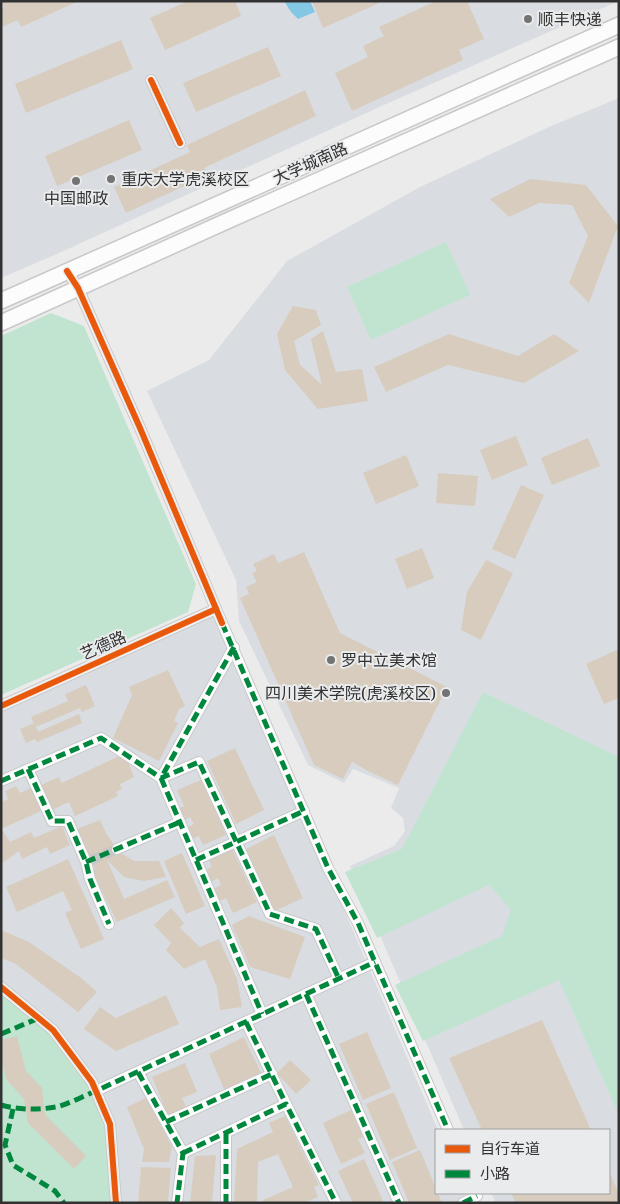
<svg xmlns="http://www.w3.org/2000/svg" width="620" height="1204" viewBox="0 0 620 1204" font-family="'Noto Serif','Noto Sans SC',serif">
<rect width="100%" height="100%" fill="#ebebeb"/>
<g fill="#d9dde1">
<polygon points="1,1 619,1 384,105 59,253 1,278"/>
<polygon points="619,98 619,1203 496,1203 491,1193 609,1193 609,1130 464,1130 350,866 394,846 405,831 403,818 391,808 399,788 353,769 344,783 308,765 239,621 236,580 147,391 209,360 287,261 420,187 551,126"/>
<polygon points="216,609 438,1130 436,1130 436,1193 464,1193 468,1203 116,1203 1,987 1,706"/>
</g>
<g fill="#c1e4d1">
<polygon points="446,242 470,295 371,340 347,287"/>
<polygon points="51,313 84,326 196,584 188,612 1,695 1,336"/>
<polygon points="483,692 619,757 619,1115 559,980 423,1041 395,985 502,936 511,910 489,885 377,938 345,872 402,849"/>
<polygon points="1,987 53,1030 92,1082 110,1124 116,1203 1,1203"/>
</g>
<polygon fill="#83c7e5" points="284,1 310,1 315,12 298,19 291,12"/>
<g fill="#d7ccbe">
<polygon points="2,1 79,1 21,27 18,20 1,27 1,8 4,7"/>
<polygon points="188,1 235,1 241,16 165,50 150,18"/>
<polygon points="312,1 384,1 323,28"/>
<polygon points="436,1 467,1 484,39 459,50 463,60 352,111 335,73 368,57 363,46 384,36 379,27"/>
<polygon points="121,40 133,69 26,113 15,84"/>
<polygon points="268,47 281,76 196,112 183,83"/>
<polygon points="305,90 316,116 204,168 208,175 126,213 114,187 190,152 187,145"/>
<polygon points="129,120 142,150 57,186 45,156"/>
<polygon points="530,179 586,185 618,226 589,303 569,283 588,236 572,205 539,203 509,217 490,199"/>
<polygon points="293,306 316,310 321,325 294,341 300,365 322,385 311,339 323,331 336,372 362,369 368,401 318,409 285,370 277,334"/>
<polygon points="449,334 518,356 554,334 579,351 524,383 448,365 386,392 374,367"/>
<polygon points="516,436 528,465 492,480 480,450"/>
<polygon points="588,438 600,466 552,485 541,458"/>
<polygon points="406,455 419,486 376,504 363,473"/>
<polygon points="438,473 478,476 475,506 436,503"/>
<polygon points="521,485 544,495 515,559 492,549"/>
<polygon points="422,548 434,578 407,589 395,559"/>
<polygon points="304,552 340,633 447,687 398,785 370,772 352,762 343,779 314,765 240,598 249,594 246,587 257,582 252,573 257,571 253,564 274,554 278,563"/>
<polygon points="486,560 513,573 481,640 461,630 467,592"/>
<polygon points="619,649 619,698 604,704 586,664"/>
<polygon points="168,670 185,706 179,709 174,721 178,723 159,761 113,738 132,695 129,687"/>
<polygon points="86,685 95,706 82,712 80,708 36,727 38,732 79,714 82,723 37,742 35,739 26,743 20,729 34,723 31,717 68,701 65,694"/>
<polygon points="235,748 264,810 236,824 207,761"/>
<polygon points="119,756 129,764 134,777 120,784 122,789 116,792 118,796 75,816 69,802 52,810 41,785 59,777 62,783"/>
<polygon points="201,780 226,835 203,845 199,836 192,839 187,828 194,824 190,817 183,821 177,809 184,806 177,790"/>
<polygon points="16,786 20,793 31,788 41,811 1,829 1,802 8,799 5,791"/>
<polygon points="100,820 106,833 119,852 134,861 159,861 166,877 144,881 124,877 107,860 124,899 167,880 175,897 117,922 92,871 95,869 77,829"/>
<polygon points="62,826 70,845 50,854 47,847 22,859 19,851 1,864 1,833 3,831 10,842 31,832 34,838"/>
<polygon points="274,835 303,898 275,911 246,849"/>
<polygon points="231,847 257,902 233,913 226,898 219,901 213,889 221,885 218,878 211,882 206,870 212,867 208,858"/>
<polygon points="182,853 205,906 186,914 164,861"/>
<polygon points="68,859 104,939 81,949 65,913 72,910 63,891 17,912 6,887"/>
<polygon points="171,908 184,923 180,928 200,947 219,939 237,979 242,1007 220,1010 217,987 205,959 184,969 166,950 171,943 154,925"/>
<polygon points="249,916 305,937 290,979 250,967 232,925"/>
<polygon points="1,930 29,942 81,978 97,992 78,1012 16,964 1,958"/>
<polygon points="166,995 179,1024 116,1051 84,1029 100,1007 116,1018"/>
<polygon points="542,1020 591,1130 482,1130 449,1058"/>
<polygon points="367,1032 391,1088 363,1100 339,1044"/>
<polygon points="17,1036 26,1071 42,1088 45,1115 86,1156 74,1169 28,1123 24,1099 6,1079 1,1058 1,1040"/>
<polygon points="244,1037 262,1075 225,1091 209,1054"/>
<polygon points="290,1060 311,1080 296,1094 277,1073"/>
<polygon points="185,1063 197,1092 182,1098 186,1107 168,1115 152,1077"/>
<polygon points="394,1092 417,1148 390,1160 366,1104"/>
<polygon points="146,1098 172,1147 169,1162 142,1162 144,1149 127,1107"/>
<polygon points="351,1110 363,1137 358,1139 365,1153 341,1164 323,1123"/>
<polygon points="285,1116 319,1185 314,1187 318,1197 304,1203 264,1203 263,1200 293,1187 278,1154 258,1162 257,1203 234,1203 237,1149 273,1132 269,1123"/>
<polygon points="420,1150 436,1189 436,1193 438,1193 442,1203 409,1203 392,1162"/>
<polygon points="216,1155 212,1203 190,1203 195,1156"/>
<polygon points="364,1159 383,1201 380,1203 353,1203 338,1171"/>
<polygon points="141,1167 171,1168 168,1203 138,1203"/>
<polygon points="609,1171 619,1194 619,1203 516,1203 511,1193 609,1193"/>
</g>
<g fill="none" stroke-linecap="round" stroke-linejoin="round">
<polyline stroke="#c6c6c6" stroke-width="10" stroke-dasharray="10 5" stroke-linecap="butt" points="91,860 117,849"/>
<g stroke="#c8c8c8" stroke-width="12">
<g id="street">
<polyline points="151,80 180,143"/>
<polyline points="67,271 78,288 140,428 216,609 328,868 358,923 448,1130"/>
<polyline points="234,647 161,778 262,1014"/>
<polyline points="1,706 216,609"/>
<polyline points="28,769 52,821 68,821 86,862 90,879 109,924"/>
<polyline points="1,781 101,738 161,778 199,762 270,914 316,929 339,979"/>
<polyline points="117,849 180,822"/>
<polyline points="196,860 304,811"/>
<polyline points="1,987 53,1030 92,1082 110,1124 116,1203"/>
<polyline points="306,994 399,1203"/>
<polyline points="246,1022 286,1104"/>
<polyline points="138,1072 183,1153 177,1203"/>
<polyline points="96,1091 375,962"/>
<polyline points="166,1122 272,1074"/>
<polyline points="226,1134 226,1203"/>
<polyline points="183,1153 286,1104 336,1203"/>
<polyline points="463,1203 477,1196"/>
</g>
</g>
<g stroke="#c8c8c8" stroke-width="18">
<g id="primary">
<polyline points="1,301 619,25"/>
<polyline points="1,323 227,221 619,47"/>
</g>
</g>
<use href="#street" stroke="#fcfcfc" stroke-width="10"/>
<use href="#primary" stroke="#fcfcfc" stroke-width="15"/>
<g stroke="#00873e" stroke-width="5" stroke-dasharray="10 5" stroke-linecap="butt">
<polyline points="222,623 328,868 358,923 448,1130"/>
<polyline points="234,647 161,778 262,1014"/>
<polyline points="28,769 52,821 68,821 86,862 90,879 109,924"/>
<polyline points="1,781 101,738 161,778 199,762 270,914 316,929 339,979"/>
<polyline points="196,860 304,811"/>
<polyline points="86,862 180,822"/>
<polyline points="306,994 399,1203"/>
<polyline points="246,1022 286,1104"/>
<polyline points="1,1034 39,1018"/>
<polyline points="138,1072 183,1153 177,1203"/>
<path d="M 1,1105 C 19,1110 38,1110 56,1107 C 69,1104 83,1096 96,1091 L 375,962"/>
<polyline points="13,1109 5,1145 13,1165 55,1191 64,1203"/>
<polyline points="166,1122 272,1074"/>
<polyline points="226,1134 226,1203"/>
<polyline points="183,1153 286,1104 336,1203"/>
<polyline points="463,1203 477,1196"/>
</g>
<g stroke="#eaebec" stroke-width="9">
<g id="cycleway">
<polyline points="151,80 180,143"/>
<polyline points="67,271 78,288 140,428 222,623"/>
<polyline points="1,706 216,609"/>
<polyline points="1,987 53,1030 92,1082 110,1124 116,1203"/>
</g>
</g>
<use href="#cycleway" stroke="#e8590c" stroke-width="6"/>
</g>
<g fill="#737373" stroke="#eaebec" stroke-width="2">
<circle cx="528" cy="19" r="5"/>
<circle cx="111" cy="179" r="5"/>
<circle cx="76" cy="181" r="5"/>
<circle cx="331" cy="660" r="5"/>
<circle cx="446" cy="693" r="5"/>
</g>
<g text-anchor="middle" dominant-baseline="central" stroke-width="4" stroke-linejoin="round" paint-order="stroke">
<g font-size="16" fill="#323233" stroke="#eaebec" text-anchor="start">
<text x="538" y="19">顺丰快递</text>
<text x="121" y="179">重庆大学虎溪校区</text>
<text x="76" y="198" text-anchor="middle">中国邮政</text>
<text x="341" y="660">罗中立美术馆</text>
<text x="436" y="693" text-anchor="end">四川美术学院(虎溪校区)</text>
</g>
<g font-size="16" fill="#323233" stroke="#eaebec">
<text transform="translate(310 163) rotate(-24)">大学城南路</text>
<text transform="translate(103 645) rotate(-24)">艺德路</text>
</g>
</g>
<rect width="620" height="1204" fill="none" stroke="#323233" stroke-width="5"/>
<rect x="435" y="1129" width="175" height="65" fill="#eaebec" stroke="#a0a1a2"/>
<rect x="445" y="1145" width="25" height="8" fill="#e8590c" stroke="#a0a1a2"/>
<text x="480" y="1154" font-size="15" fill="#323233">自行车道</text>
<rect x="445" y="1170" width="25" height="8" fill="#00873e" stroke="#a0a1a2"/>
<text x="480" y="1179" font-size="15" fill="#323233">小路</text>
</svg>
